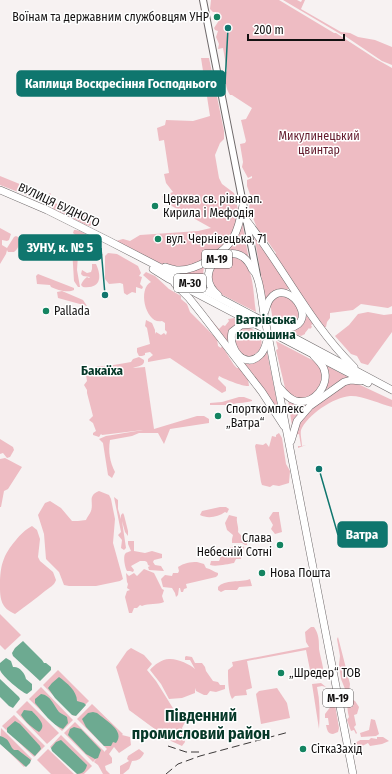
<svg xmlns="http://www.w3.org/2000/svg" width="392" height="774" viewBox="0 0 392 774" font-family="'Fira Sans Condensed',sans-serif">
<rect width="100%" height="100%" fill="#f7f2f2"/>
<g fill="#eebcc3">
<path d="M 211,0 L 279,0 L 334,33 L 336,33 L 376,59 L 392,68 L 392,306 L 388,308 L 361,304 L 353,310 L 330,313 L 330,318 L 327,322 L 326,327 L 323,327 L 274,256 L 276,253 C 270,245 265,236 258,231 L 249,207 L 251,197 L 247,186 L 247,180 L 252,178 L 252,176 L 248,178 L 242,167 L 243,162 L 240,144 L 245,143 L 246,141 L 241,120 L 246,119 L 252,108 L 232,95 L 230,95 C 225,88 226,81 225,73 L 227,71 L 223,48 L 218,49 L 219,44 L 216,37 L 218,31 L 215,30 L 214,28 L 218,22 L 216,12 L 213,12 L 210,9 Z"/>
<polygon points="283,0 297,0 301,2 302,0 305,0 301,9 341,32 350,33 358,37 375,40 392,47 392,65 382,61 342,34 342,35"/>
<polygon points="201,58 209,58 224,131 224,139 220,143 215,155 219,178 222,184 234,193 239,214 233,234 219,250 200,263 181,267 157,263 116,241 123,239 130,241 140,235 198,231 211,228 163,201 162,196 173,192 166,183 164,174 169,173 164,140 159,141 157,128 165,125 166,120 193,121 210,116"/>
<polygon points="0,176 27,187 32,191 47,196 50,193 51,194 49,202 47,203 38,198 34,198 0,185"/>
<polygon points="52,202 80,212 93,223 90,226 86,225 50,207"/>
<polygon points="242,222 249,260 230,249 229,246"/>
<path d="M 0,228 L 11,234 L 9,240 L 7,241 L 2,240 L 2,245 L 7,248 L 14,237 L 16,236 L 18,237 C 20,243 19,248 14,252 L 8,252 L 7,250 L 6,254 L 0,264 Z"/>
<path d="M 74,230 C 82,229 93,239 99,244 L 99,247 L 95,255 L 96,256 L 97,253 L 103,254 L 101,259 C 94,261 87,257 81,254 L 78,255 L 77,270 L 80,287 L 78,287 L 74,281 L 72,248 L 74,243 L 86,244 L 73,233 Z"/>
<polygon points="254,234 290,288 267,299 265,299"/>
<polygon points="108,253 117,254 138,266 141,273 139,276 142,277 140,284 143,287 142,289 136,287 136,293 132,292 127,295 124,293 123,284 120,283 109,284 105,279 105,256"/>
<path d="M 227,256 C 231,257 236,256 239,258 C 255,266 253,297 256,312 L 217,292 L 211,283 L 213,266 Z"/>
<path d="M 92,264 L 96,264 C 102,277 101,289 83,287 L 81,285 C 82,282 84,279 87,277 L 89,278 L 90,277 L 83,276 L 81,274 L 82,270 L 87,273 L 91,272 L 92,269 Z"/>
<path d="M 206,264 C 201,271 205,277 203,284 L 177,272 Z"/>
<path d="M 146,272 L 155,276 L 169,289 L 181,296 L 181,299 L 187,304 L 190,312 L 217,339 L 218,346 L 221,348 L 222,346 L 234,365 L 237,368 L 241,368 L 248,379 L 249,386 C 244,387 224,379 219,376 L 218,379 L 226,387 L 226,391 L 222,393 L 170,358 L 148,362 L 148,359 L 153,355 L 150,352 L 145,353 L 145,355 L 142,356 L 139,356 L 137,352 L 137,348 L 150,344 L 147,328 L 145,326 L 146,320 L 152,323 L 155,330 L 155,334 L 156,332 L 161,335 L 164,333 L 166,335 L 167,332 L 165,330 L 165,323 L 162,321 C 146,325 137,289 151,282 L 143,275 Z"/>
<path d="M 38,274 L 74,288 L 74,290 C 68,293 57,290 51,287 L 50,285 L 37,284 L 36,276 Z"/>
<polygon points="62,291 83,300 87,306 58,298 57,292"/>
<polygon points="287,295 300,311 297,322 284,326 273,321 270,303 276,296"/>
<polygon points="368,312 384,315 392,314 392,332 368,365 361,363 357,356 351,354 335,336 349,325 358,314"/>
<polygon points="205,314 207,315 219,329 223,325 225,326 229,321 228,319 235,318 239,320 239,322 229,346"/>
<polygon points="306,316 310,319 313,324 311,325 312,327 310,329 309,328 305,333 305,334 301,336 290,332 296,329"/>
<path d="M 248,327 L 258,332 C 266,345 260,354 246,358 L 237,351 L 234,334 L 240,328 Z"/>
<polygon points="276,341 316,362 322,369 323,383 311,396 298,400 286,392 276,350 278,349"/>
<polygon points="266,352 267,352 278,407 276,408 243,364 243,362"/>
<path d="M 139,357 L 144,360 C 145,366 138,366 133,368 L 145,367 L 154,429 L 197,416 L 204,416 L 209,419 L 209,423 L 170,429 L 164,444 L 158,433 L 139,433 L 132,436 L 110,440 C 108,452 110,462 115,472 L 112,478 L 108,475 L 103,443 L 99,439 L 106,436 L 143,430 L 102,435 L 101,434 L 99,437 L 93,435 L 93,433 L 96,431 L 93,423 L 89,420 L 93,416 L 87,393 L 87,390 L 84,385 L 87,381 L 86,375 L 89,373 L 91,374 L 92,368 L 98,366 L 108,366 L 131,362 L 133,359 Z"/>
<polygon points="325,365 348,377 349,378 338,382 325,390 327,386"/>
<path d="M 352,383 L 358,384 L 392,400 L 392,407 C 381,404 360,395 350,396 C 334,397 307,415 301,430 C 300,434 302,441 302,446 L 306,445 L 298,448 L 298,446 L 301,446 L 299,434 L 295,435 L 298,425 L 309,410 L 342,385 Z"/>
<path d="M 239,397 L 244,397 L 252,400 L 252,401 C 244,404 235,401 228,407 L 225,405 L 210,405 L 210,403 L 222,402 Z"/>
<polygon points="288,399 307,403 308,405 292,426"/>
<polygon points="279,433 282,438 286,464 290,471 289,483 279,486 273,485 270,487 262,485 261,482 255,446 256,444 263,445 266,443 269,447 272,436 276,437 276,435"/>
<polygon points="0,439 13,447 14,450 10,457 7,458 3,453 0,454"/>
<polygon points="5,458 22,467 8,489 4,491 1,507 0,507 0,459"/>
<path d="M 99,491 L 109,495 L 111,499 L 115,519 L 113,543 L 123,579 L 120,581 L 96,586 L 69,586 L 64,585 L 59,572 L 46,559 L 44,534 L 38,515 L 45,503 L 50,501 L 61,508 L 72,521 L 78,521 L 86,520 C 87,517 90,514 91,511 C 94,502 87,496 99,491 Z"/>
<polygon points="114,497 118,500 118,509 121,519 121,515 123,513 124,515 128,531 128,536 125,532 122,521 126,548 124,550 121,548 122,540 118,535 121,532"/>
<path d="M 220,507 L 226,507 L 229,509 L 227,513 L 225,512 C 218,517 208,519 200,515 L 202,511 Z"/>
<polygon points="273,512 279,512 279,514 282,532 275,534 271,529 273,525 269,518"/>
<path d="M 229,515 L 237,517 C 236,522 239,527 238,532 L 247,542 L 247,545 L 245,545 L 242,543 L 232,543 L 232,539 L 233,535 L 227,530 L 225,523 Z"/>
<path d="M 32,526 L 37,530 L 40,539 L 38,557 L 40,561 L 53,572 L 56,580 C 54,586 50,587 45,591 C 36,599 25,606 15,614 C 1,608 0,599 0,586 C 0,566 3,555 16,540 C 21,534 25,530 32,526 Z"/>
<path d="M 128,541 L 134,541 L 134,551 L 145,553 L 152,551 L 162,554 L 162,558 L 154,560 L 153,562 L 155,565 L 161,566 L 164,571 L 149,570 L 148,567 L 150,566 L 148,565 L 147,562 L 145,561 L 140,561 L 131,566 L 134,570 L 133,572 L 130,571 L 127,571 C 125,568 123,557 125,554 C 126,552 129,552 131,551 L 128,544 Z"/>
<path d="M 240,545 L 244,547 L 241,559 L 236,559 L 234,563 C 228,564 216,567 210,565 L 211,561 L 219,561 L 220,559 L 219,553 L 215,554 L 215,551 L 221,550 L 224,557 L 225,549 Z"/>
<path d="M 197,562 L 204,564 L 206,568 C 211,569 214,572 218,573 L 218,575 L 216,577 L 186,584 L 187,588 L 184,589 L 183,592 L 181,592 L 180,588 L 179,588 L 178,595 L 176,597 L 175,593 L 172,588 L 163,587 L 161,579 L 165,575 L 172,576 L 173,573 L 178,573 L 179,571 L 178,567 C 184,563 190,562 197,562 Z"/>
<path d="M 144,569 L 154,573 L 162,589 L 164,590 L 162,596 L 164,602 C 157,605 149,603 142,606 L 140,605 L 137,608 L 134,608 L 132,613 L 129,613 L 125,597 L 127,591 L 130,590 L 127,588 L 128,584 L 127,582 L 126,573 L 129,576 L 134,573 L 137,576 Z"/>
<path d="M 250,579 L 252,586 L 239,587 L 237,590 L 225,590 L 221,592 L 218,590 L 218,587 C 225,579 240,583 250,579 Z"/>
<polygon points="0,614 21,635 5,650 0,645"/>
<path d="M 311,627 L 314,627 C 319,634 319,641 319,649 C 320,655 322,662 323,668 L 320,674 L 311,675 L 306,650 L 247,661 L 252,688 L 246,690 L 247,695 L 235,696 L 232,699 C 228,692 228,678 228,670 L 233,666 L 232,662 L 309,647 L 306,642 L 305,632 Z"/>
<polygon points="338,637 350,684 349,692 348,693 345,689 341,679 339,665 340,656 337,639"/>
<polygon points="131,648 144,655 152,664 147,670 156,681 176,713 185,722 182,728 185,742 182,746 171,741 129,710 116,667 127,651"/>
<path d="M 186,656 L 192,657 L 195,663 L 202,663 L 205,667 L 206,671 L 213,681 L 218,682 L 220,685 L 225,685 L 225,689 L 216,692 L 210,691 L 207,695 L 204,695 L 196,691 L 195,688 L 195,693 L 182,698 L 169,699 L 161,684 L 150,670 C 154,665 162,659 169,659 C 176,658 190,664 195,669 L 190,660 L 185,660 L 185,657 Z"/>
<polygon points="58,670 89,701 74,716 43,685"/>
<path d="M 321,683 L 326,687 L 322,686 L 317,687 C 320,701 320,715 319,729 L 312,684 Z"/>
<polygon points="41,687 73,720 62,731 29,699"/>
<polygon points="277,688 287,703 290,718 261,724 256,694 259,691"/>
<path d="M 333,693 L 339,728 L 338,732 L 333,734 C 328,734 327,730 326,725 L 329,725 L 328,718 L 325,718 L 325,714 L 331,706 L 330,697 Z"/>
<path d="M 349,698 L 355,701 L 359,707 L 357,714 L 354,715 L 356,725 L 354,727 L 357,733 L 356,734 L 354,730 L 351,731 L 347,720 L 349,717 C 347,711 348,706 346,700 Z"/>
<polygon points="27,701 59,733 47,744 16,712"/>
<polygon points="92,704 123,734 122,735 130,737 131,745 119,753 114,747 109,754 112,758 112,763 105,766 106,770 110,774 103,774 98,765 94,762 97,758 93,762 64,733 75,722 104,751 104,752 107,749 77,719"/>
<polygon points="14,715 45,746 34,757 2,726"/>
<polygon points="371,719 375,720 379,734 376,736 361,737 360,733 369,730"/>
<polygon points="1,728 32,759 24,767 0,743"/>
<polygon points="61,735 92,766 84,774 78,774 50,747"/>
<path d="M 377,737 L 383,737 L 389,741 L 382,744 L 370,746 L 368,743 C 363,745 361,749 355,745 L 355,743 L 360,740 L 369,740 L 371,738 L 377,739 Z"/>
<polygon points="48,749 74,774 51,774 37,760"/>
<path d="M 139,749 L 144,753 C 142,758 138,761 132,761 L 129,769 L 123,774 L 120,774 L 120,766 L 129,761 L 127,759 L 128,756 Z"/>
</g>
<g fill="#6daa91">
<polygon points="23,641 42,660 44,663 46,663 51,667 51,670 40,681 13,656 12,653 15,648"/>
<path d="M 6,658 L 11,661 L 13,667 C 19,666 25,673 26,679 L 32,684 L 32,690 L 27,694 C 21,692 2,676 0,670 C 0,669 0,664 0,663 Z"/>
<path d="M 59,677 C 67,683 77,691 77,701 L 84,703 L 86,705 L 76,716 L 72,715 L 55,698 L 48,688 L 52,683 Z"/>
<polygon points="0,679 19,697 20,699 13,708 9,706 0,697"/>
<path d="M 41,694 C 51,695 54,706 59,712 C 61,714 65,715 67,717 L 68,723 L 63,729 C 53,726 42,711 35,703 L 35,699 Z"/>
<path d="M 24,710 L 32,711 C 37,717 48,725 39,732 C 33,728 25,722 21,715 Z"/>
<path d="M 93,712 L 97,713 C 105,720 126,731 116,743 L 113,742 L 111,746 L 104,746 L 86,727 L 82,719 L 88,713 Z"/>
<polygon points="15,721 20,724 40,746 41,749 35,756 7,732 7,728"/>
<polygon points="74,727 81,729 101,750 98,758 95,759 86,754 68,735 70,729"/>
<path d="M 0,736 C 9,739 8,741 12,748 L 14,750 L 18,750 L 31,760 L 30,763 L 26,767 L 0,744 Z"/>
<path d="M 61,740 L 87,765 C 86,770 83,774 77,774 L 52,751 L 51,748 L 56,742 Z"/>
</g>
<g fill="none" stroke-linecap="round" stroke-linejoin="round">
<g stroke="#6f6a6b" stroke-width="8">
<polyline id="major" points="203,0 257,275"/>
</g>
<g stroke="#6f6a6b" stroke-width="8">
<g id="highway">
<polyline points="0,190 47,210 109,241 227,302 392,390"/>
<path d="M 246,220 C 284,268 310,324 354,367"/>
<path d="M 165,267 C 169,268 174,270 178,270 C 196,271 224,253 233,238 C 239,228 241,216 243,205"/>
<polyline points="153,269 169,279 368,383"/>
<polyline points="175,284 189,298 201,313 262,392 284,426"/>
<path d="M 218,295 C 193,275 222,243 243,257 C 247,260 250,264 252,269 C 254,271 256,274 257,277 C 261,287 262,303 264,314"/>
<path d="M 264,314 C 266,309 267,303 270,299 C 289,274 327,332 279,328"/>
<path d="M 255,324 L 241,325 L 232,332 C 228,349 245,370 260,355 C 265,351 266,343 268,337"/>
<polyline points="268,335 353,774"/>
<path d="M 279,387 C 284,393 289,399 296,401 C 314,405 330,385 324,369 C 322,364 318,360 314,356"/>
<polyline points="291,441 297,421 310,406 344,382 351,380 361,381"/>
</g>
</g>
<use href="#major" stroke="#fff" stroke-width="6"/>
<use href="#highway" stroke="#fff" stroke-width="7"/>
<g stroke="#3c3939" stroke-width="1" stroke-dasharray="8 4" stroke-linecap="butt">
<polyline points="168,746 186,752 203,752"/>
<polyline points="166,774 178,764 200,756 289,732"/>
</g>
<g stroke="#6f6a6b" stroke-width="8" stroke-linecap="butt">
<polyline id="highway-bridge" points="264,314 268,335"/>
</g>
<use href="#highway-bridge" stroke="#fff" stroke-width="7"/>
</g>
<g fill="#148461" stroke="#fff" stroke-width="1.5">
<circle cx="217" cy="17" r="4"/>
<circle cx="155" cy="206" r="4"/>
<circle cx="158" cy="239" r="4"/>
<circle cx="46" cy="311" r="4"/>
<circle cx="218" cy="416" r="4"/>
<circle cx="280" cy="545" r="4"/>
<circle cx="262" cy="573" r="4"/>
<circle cx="281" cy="673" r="4"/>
<circle cx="303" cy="749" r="4"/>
</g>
<g text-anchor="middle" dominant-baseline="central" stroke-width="3" stroke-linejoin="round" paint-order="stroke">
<g fill="#fff" stroke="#5a5858" stroke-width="1">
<rect x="202" y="250" width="30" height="18" rx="3"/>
<rect x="174" y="274" width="32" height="18" rx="3"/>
<rect x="323" y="689" width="30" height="18" rx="3"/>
</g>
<g font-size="11" font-weight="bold" fill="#131111">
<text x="217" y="259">М-19</text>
<text x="190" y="283">М-30</text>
<text x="338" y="698">М-19</text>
</g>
<g font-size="12" fill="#131111" stroke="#fff" text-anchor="start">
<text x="209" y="17" text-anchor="end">Воїнам та державним службовцям УНР</text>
<text x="163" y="199">Церква св. рівноап.<tspan x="163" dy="14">Кирила і Мефодія</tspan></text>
<text x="166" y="239">вул. Чернівецька, 71</text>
<text x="54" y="311">Pallada</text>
<text x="226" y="409">Спорткомплекс<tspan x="226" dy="14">„Ватра“</tspan></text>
<text x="272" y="538" text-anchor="end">Слава<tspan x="272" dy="14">Небесній Сотні</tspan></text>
<text x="270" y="573">Нова Пошта</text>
<text x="289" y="673">„Шредер“ ТОВ</text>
<text x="311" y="749">СіткаЗахід</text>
</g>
<g font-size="12" fill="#631b2d" stroke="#fff">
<text x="319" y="136">Микулинецький<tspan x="319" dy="14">цвинтар</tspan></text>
</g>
<g font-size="12" fill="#131111" stroke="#fff">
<text transform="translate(59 205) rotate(25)">ВУЛИЦЯ БУДНОГО</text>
</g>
<g font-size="13" font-weight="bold" fill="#053828" stroke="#fff">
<text x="266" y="319">Ватрівська<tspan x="266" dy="15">конюшина</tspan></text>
<text x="102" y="370">Бакаїха</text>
</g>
<g font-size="16" font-weight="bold" fill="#053828" stroke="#fff">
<text x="201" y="715">Південний<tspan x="201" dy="18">промисловий район</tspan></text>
</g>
</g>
<path fill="none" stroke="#0f766e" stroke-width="1.5" d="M228 28L225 84M105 295L101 248M319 469L338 535"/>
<g fill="#0f766e" stroke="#fff" stroke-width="1.5">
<circle cx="228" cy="28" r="4"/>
<circle cx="105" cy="295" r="4"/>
<circle cx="319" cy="469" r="4"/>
</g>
<g fill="#0f766e" stroke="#0f766e" stroke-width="1.5">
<rect x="17" y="71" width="208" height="25" rx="4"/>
<rect x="19" y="235" width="82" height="25" rx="4"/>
<rect x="338" y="522" width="49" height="25" rx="4"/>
</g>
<g font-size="13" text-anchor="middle" font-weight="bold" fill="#fff">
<text x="121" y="88">Каплиця Воскресіння Господнього</text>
<text x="60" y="252">ЗУНУ, к. № 5</text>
<text x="362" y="539">Ватра</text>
</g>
<path d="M248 34v6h96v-6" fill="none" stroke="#131111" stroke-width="2"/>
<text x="254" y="34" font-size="12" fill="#131111" stroke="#ffffff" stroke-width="3" paint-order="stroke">200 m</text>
</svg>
